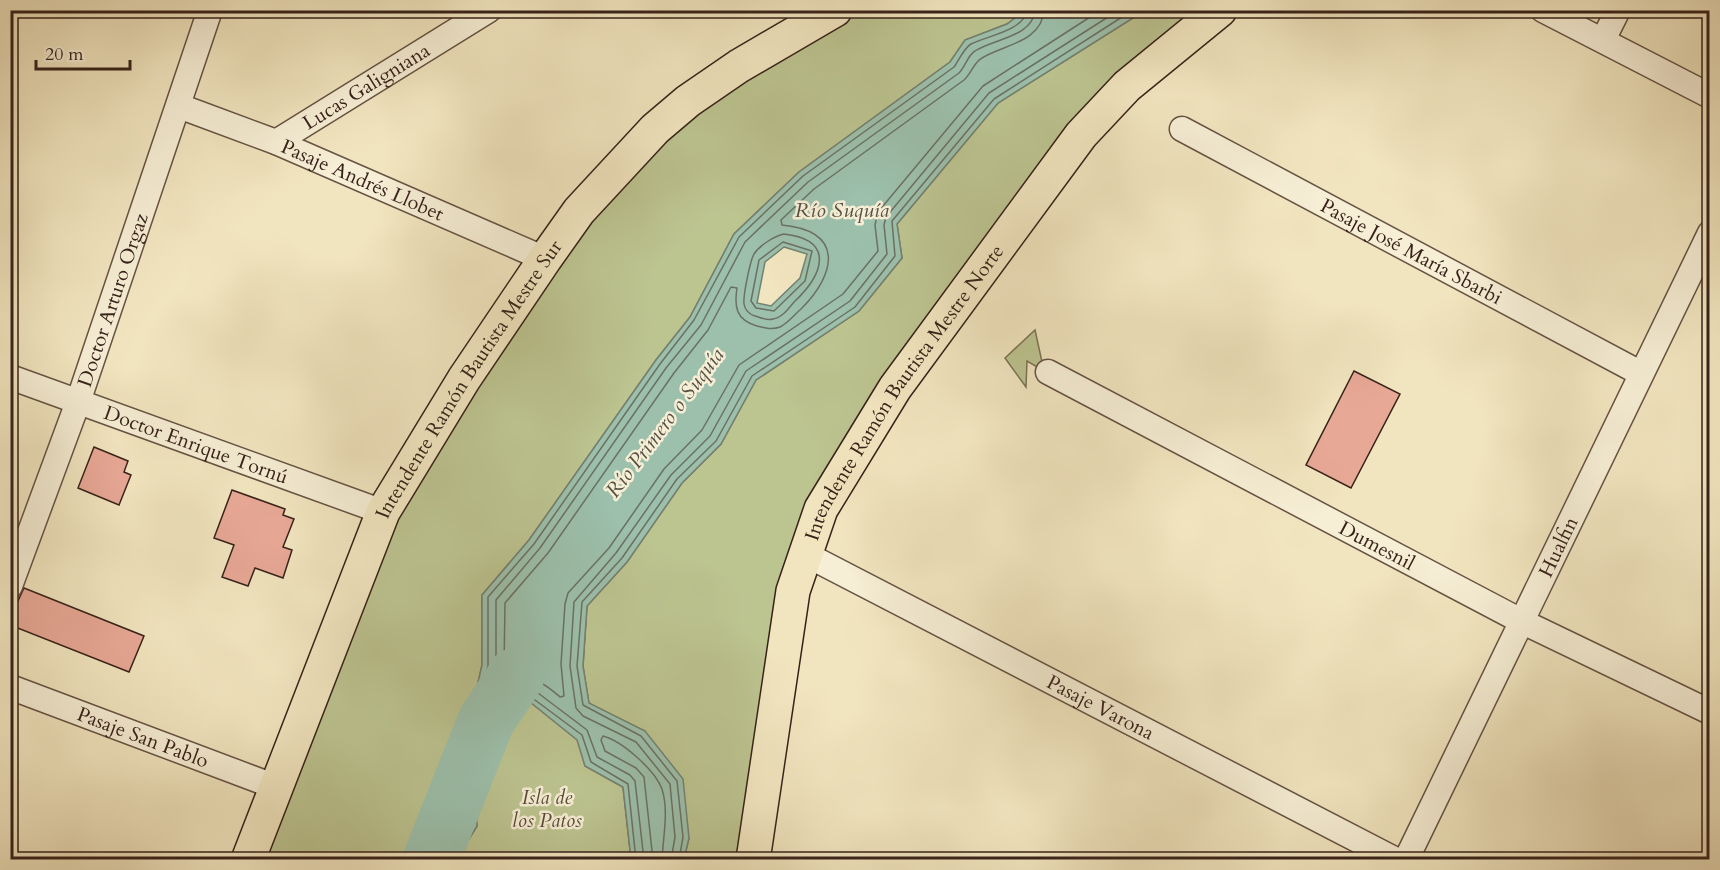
<svg xmlns="http://www.w3.org/2000/svg" width="1720" height="870" viewBox="0 0 1720 870" font-family="Cardo,serif">
<rect width="100%" height="100%" fill="#f1e5bf"/>
<filter id="stains"><feTurbulence type="fractalNoise" baseFrequency=".00333" numOctaves="4"/><feColorMatrix values="0 0 0 0 .2 0 0 0 0 .09 0 0 0 0 .02 0 0 0 .5 -.17"/></filter>
<radialGradient id="worn" r=".72"><stop offset=".6" stop-color="#630" stop-opacity="0"/><stop offset="1" stop-color="#630" stop-opacity=".3"/></radialGradient>
<g fill="#bcc490" stroke="#7a7355" stroke-width="1.5">
<polygon points="835,11 1024,11 1007,24 965,40 950,62 799,172 734,234 690,317 656,360 529,540 482,595 482,665 475,696 439,773 418,847 412,859 248,860 383,512 655,129"/>
<polygon points="1144,11 1220,11 1159,58 821,509 753,859 684,859 689,838 645,731 589,704 583,666 587,606 627,562 682,483 721,444 756,380 859,311 902,258 897,224 998,103"/>
<polygon points="1035,330 1044,371 1027,361 1026,387 1005,358"/>
<polygon points="531,702 578,740 585,766 623,787 631,859 456,860 477,826 470,750 495,722"/>
</g>
<path fill="#9cc0ac" stroke="#748172" stroke-width="1.5" fill-rule="evenodd" d="M 1024,11 L 1144,11 L 998,103 L 897,224 L 902,258 L 859,311 L 756,380 L 721,444 L 682,483 L 627,562 L 587,606 L 583,666 L 589,703 L 645,731 L 683,779 L 689,838 L 684,859 L 631,859 L 623,787 L 585,766 L 577,740 L 531,703 L 496,722 L 470,750 L 477,826 L 456,859 L 412,859 L 418,847 L 439,773 L 475,696 L 482,665 L 482,595 L 529,540 L 656,360 L 690,317 L 734,234 L 799,172 L 950,62 L 965,40 L 1007,24 ZM 784,247 L 807,254 L 800,278 L 771,306 L 757,303 L 765,262 Z"/>
<g fill="none" stroke-linecap="round" stroke-linejoin="round">
<g stroke="#6a7163" stroke-width="1.5">
<path d="M 1044,10 C 1042,42 1003,45 982,58 C 974,62 971,74 964,80 L 814,189 L 781,220 L 782,225 C 844,231 837,273 801,309 C 794,315 788,323 780,327 C 772,330 765,328 757,326 C 736,320 734,307 737,288 L 731,287 L 708,330 L 674,373 L 548,553 L 505,603 L 504,666 L 501,691 C 508,691 513,686 519,683 C 536,675 548,687 560,697 L 564,696 L 561,664 L 565,604 L 568,593 L 609,548 L 664,469 L 702,430 L 739,365 L 843,294 L 878,251 L 875,225 L 878,212 L 983,86 L 1101,10"/>
<path d="M 784,234 C 836,240 823,275 794,302 C 789,308 782,318 773,319 C 768,321 761,318 755,316 C 749,314 745,310 744,304 C 743,296 750,261 754,254 C 759,246 774,236 784,234 Z"/>
<polygon points="783,242 812,251 805,281 774,311 756,308 751,301 759,260"/>
<path d="M 419,860 L 444,775 L 481,697 L 488,666 L 488,597 L 534,544 L 660,364 L 694,320 L 739,237 L 803,176 L 954,67 C 959,60 964,48 971,44 C 986,36 1024,31 1027,10"/>
<polyline points="427,860 451,777 456,772 463,822 445,850 443,860"/>
<polyline points="451,860 471,824 465,748 492,718 531,697 582,735 591,762 628,784 636,860"/>
<path d="M 644,860 L 635,781 L 630,775 L 597,757 L 587,730 L 534,690 L 524,691 L 489,710 L 485,709 L 496,666 L 496,600 L 540,548 L 666,368 L 701,325 L 745,242 L 808,182 L 959,73 C 965,67 968,55 975,51 C 993,39 1033,37 1035,10"/>
<path d="M 653,860 L 644,777 L 636,768 L 605,751 L 601,740 L 603,736 C 622,741 655,770 662,789 C 669,811 663,837 662,860"/>
<polyline points="671,860 675,837 670,784 636,742 583,716 576,708 570,666 574,602 616,553 671,475 710,436 746,371 850,301 887,254 884,225 886,217 989,93 1119,10"/>
<polyline points="679,860 683,837 677,781 641,736 583,705 577,666 582,602 622,558 677,479 716,441 752,376 855,307 895,256 892,221 994,99 1133,10"/>
</g>
<polyline stroke="#9cc0ac" stroke-width="57" points="431,860 486,721 516,676"/>
</g>
<g fill="#e8a896" stroke="#37221a" stroke-width="1.5">
<polygon points="1354,371 1400,394 1351,488 1306,465"/>
<polygon points="94,447 128,461 124,472 131,475 119,505 78,488"/>
<polygon points="232,490 285,509 283,515 294,519 283,547 292,550 283,578 255,568 248,586 222,577 234,545 214,538"/>
<polygon points="24,588 144,636 129,672 10,625 10,618"/>
</g>
<g fill="none" stroke-linecap="round" stroke-linejoin="round">
<g stroke="#665343" stroke-width="27">
<g id="minor">
<polyline points="1543,10 1710,96"/>
<polyline points="1603,40 1618,10"/>
<path id="s1" d="M 179,106 L 276,142 L 545,259"/>
<path id="s2" d="M 1182,129 L 1640,373"/>
<path id="s3" d="M 276,142 L 489,10"/>
<path id="s4" d="M 1048,372 L 1521,621 L 1710,712"/>
<path id="s5" d="M 10,377 L 383,512"/>
<path id="s6" d="M 805,554 L 1396,860"/>
<path id="s7" d="M 10,586 L 78,402 L 210,10"/>
<path id="s8" d="M 10,687 L 276,787"/>
<path id="s9" d="M 1406,860 L 1710,233"/>
</g>
</g>
<g stroke="#37221a" stroke-width="36">
<g id="primary">
<path id="s10" d="M 248,860 L 383,512 L 464,379 L 545,259 L 579,211 L 655,129 L 688,101 L 739,66 L 835,10"/>
<path id="s11" d="M 753,860 L 793,591 L 821,509 L 895,388 L 1081,135 L 1127,86 L 1220,10"/>
</g>
</g>
<use href="#minor" stroke="#f6eed5" stroke-width="24"/>
<use href="#primary" stroke="#f1e5bf" stroke-width="33"/>
</g>
<g text-anchor="middle" dominant-baseline="central" stroke-width="5" stroke-linejoin="round" paint-order="stroke">
<g font-size="20" fill="#37221a" stroke="#f6eed5">
<text stroke="none"><textPath href="#s3" startOffset="106">Lucas Galigniana</textPath></text>
<text stroke="none"><textPath href="#s1" startOffset="198">Pasaje Andrés Llobet</textPath></text>
<text stroke="none"><textPath href="#s2" startOffset="260">Pasaje José María Sbarbi</textPath></text>
<text stroke="none"><textPath href="#s7" startOffset="304">Doctor Arturo Orgaz</textPath></text>
<text stroke="none"><textPath href="#s10" startOffset="531">Intendente Ramón Bautista Mestre Sur</textPath></text>
<text stroke="none"><textPath href="#s11" startOffset="501">Intendente Ramón Bautista Mestre Norte</textPath></text>
<text stroke="none"><textPath href="#s5" startOffset="198">Doctor Enrique Tornú</textPath></text>
<text stroke="none"><textPath href="#s4" startOffset="372">Dumesnil</textPath></text>
<text stroke="none"><textPath href="#s9" startOffset="348">Hualfin</textPath></text>
<text stroke="none"><textPath href="#s6" startOffset="333">Pasaje Varona</textPath></text>
<text stroke="none"><textPath href="#s8" startOffset="142">Pasaje San Pablo</textPath></text>
</g>
<g font-size="20" font-style="italic" fill="#584a38" stroke="#f6eed5">
<text x="547" y="797">Isla de<tspan x="547" dy="23">los Patos</tspan></text>
</g>
<g font-size="21" font-style="italic" fill="#555146" stroke="#f6eed5">
<text x="842" y="210">Río Suquía</text>
<text transform="translate(665 423) rotate(-53)">Río Primero o Suquía</text>
</g>
</g>
<rect width="1720" height="870" fill="none" stroke="#f1e5bf" stroke-width="36"/>
<rect x="12" y="12" width="1696" height="846" fill="none" stroke="#37221a" stroke-width="3"/>
<rect x="18" y="18" width="1684" height="834" fill="none" stroke="#37221a" stroke-width="1.5"/>
<path d="M36 60v9h94v-9" fill="none" stroke="#37221a" stroke-width="3"/>
<text x="45" y="60" font-size="18" fill="#37221a" stroke="#f6eed5" stroke-width="4.5" paint-order="stroke">20 m</text>
<rect width="100%" height="100%" filter="url(#stains)"/>
<rect width="100%" height="100%" fill="url(#worn)"/>
</svg>
